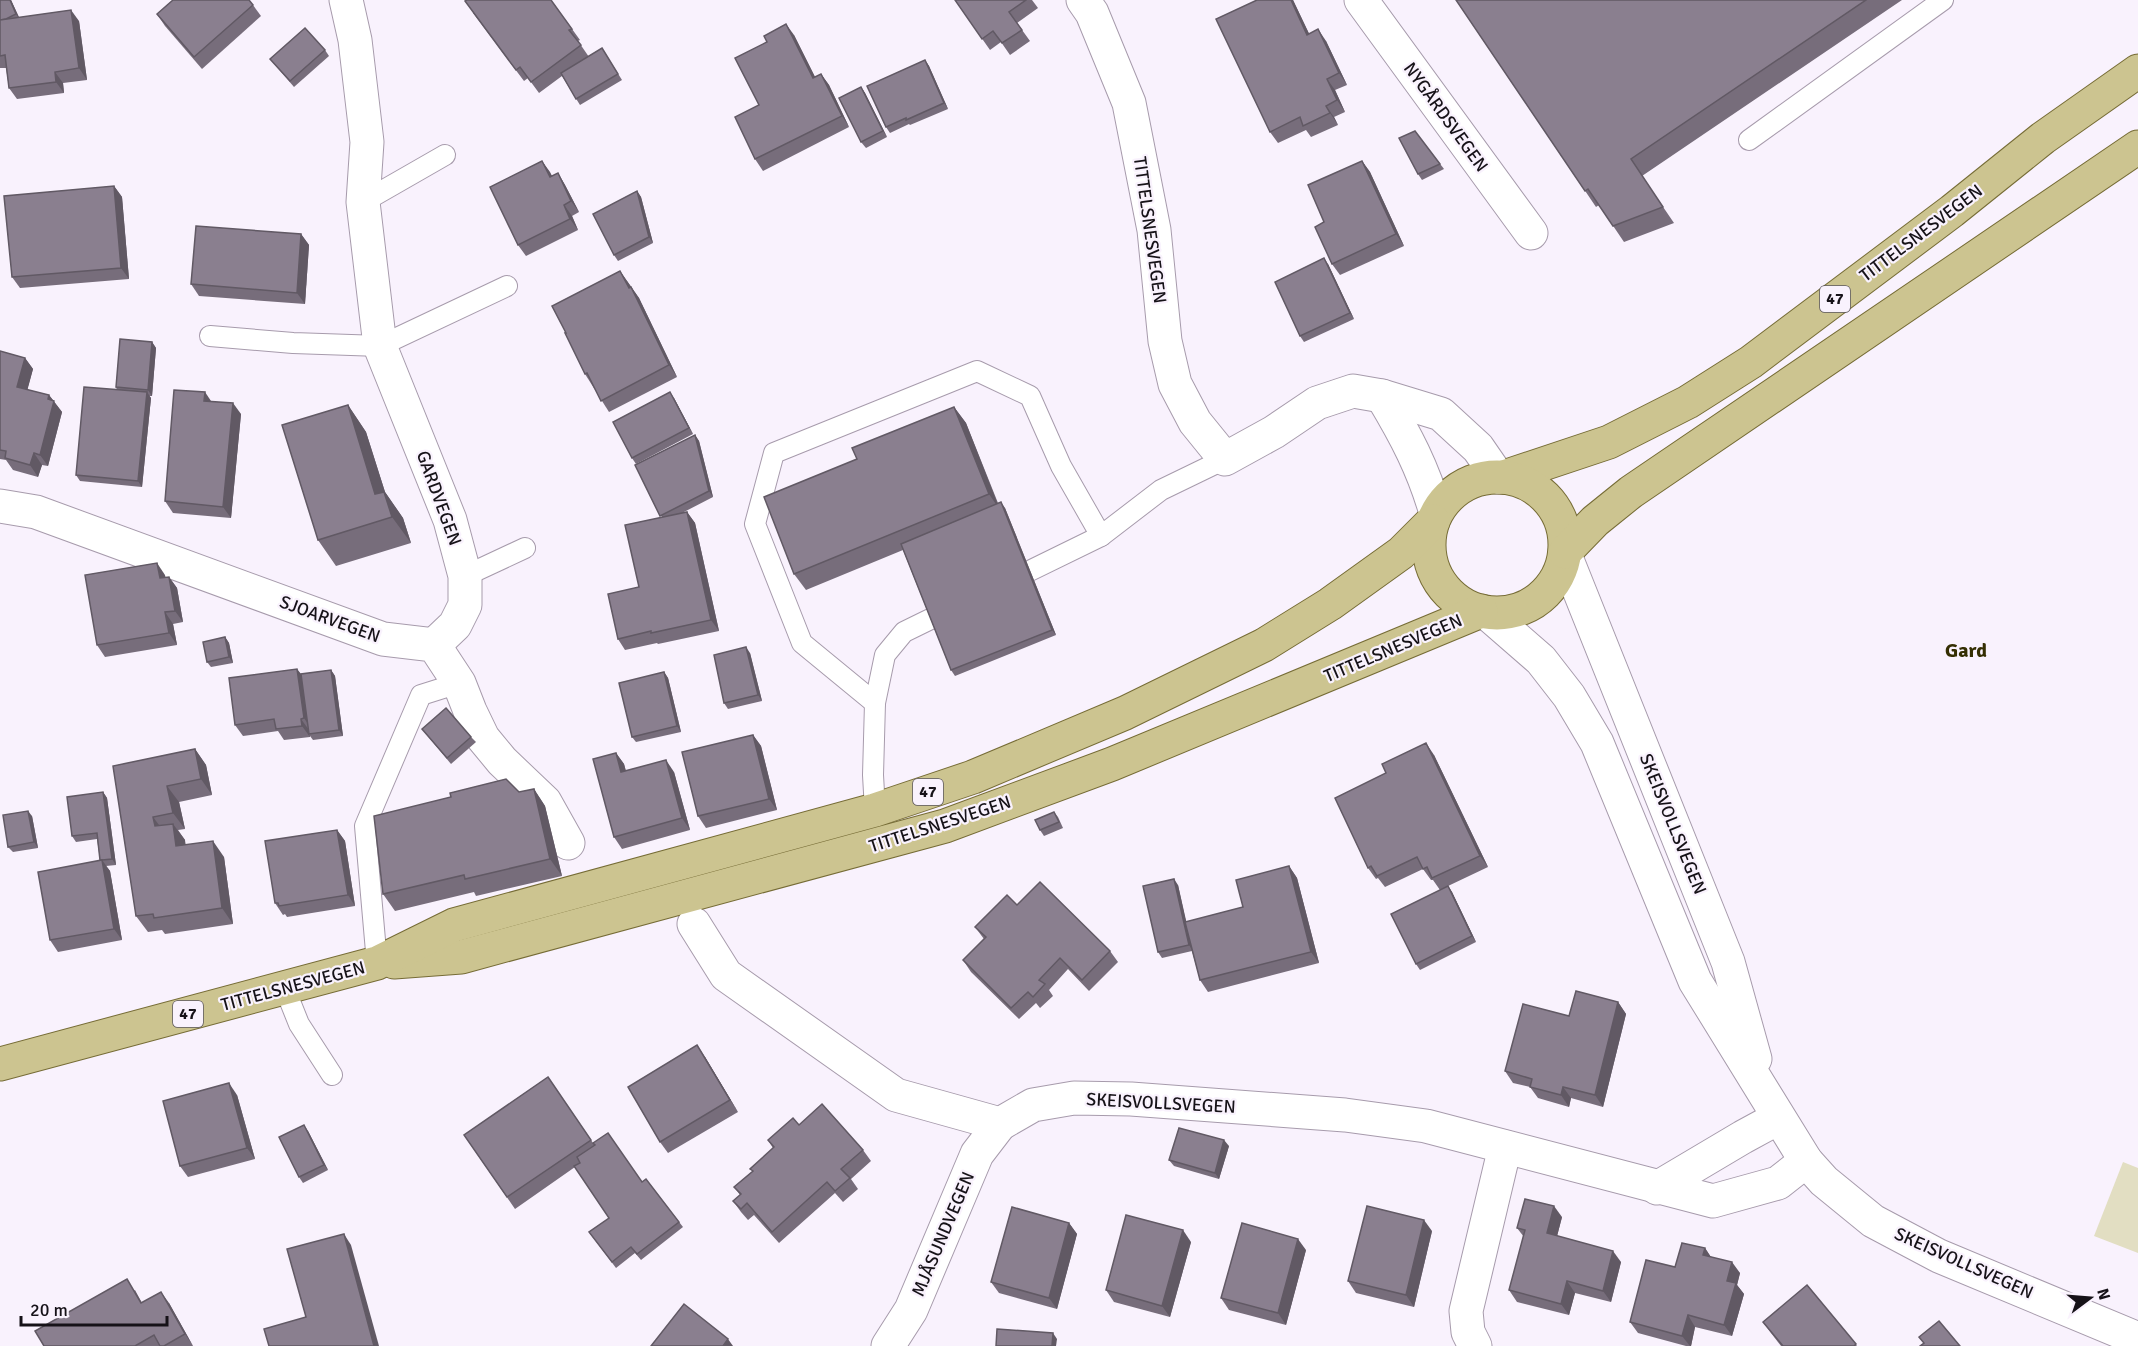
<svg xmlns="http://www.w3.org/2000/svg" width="2138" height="1346" viewBox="0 0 2138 1346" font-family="Signika,sans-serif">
<rect width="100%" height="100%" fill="#f9f2fd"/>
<polygon fill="#e2dec2" points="2123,1162 2138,1168 2138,1253 2094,1236"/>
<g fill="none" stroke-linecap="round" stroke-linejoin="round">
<g stroke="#a79bac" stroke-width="22">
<g id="service">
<polyline points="1749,140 1943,0"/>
<polyline points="363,202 445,155"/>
<polyline points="210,336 293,343 380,346 507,286"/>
<polyline points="465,576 525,548"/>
<polyline points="1007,582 1101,536 1161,490 1225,459"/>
<polyline points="875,703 802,643 755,524 774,453 977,371 1030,396 1061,466 1101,536"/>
<polyline points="875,810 873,775 875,703 885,655 904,632 953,608"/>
<polyline points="377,963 365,826 421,695 459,683"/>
<polyline points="285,989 299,1024 332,1075"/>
</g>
</g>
<g stroke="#a79bac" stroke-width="35">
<g id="minor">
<polyline points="346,0 355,40 367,142 363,202 380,346 450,520 465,576 465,605 455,625 434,645"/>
<polyline points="1083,0 1092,13 1129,103 1154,230 1165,341 1175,384 1195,422 1225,459 1274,432 1317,403 1353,391 1382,396 1441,414 1478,448 1498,477"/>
<polyline points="1361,0 1531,233"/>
<path d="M 1382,396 C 1406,436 1423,468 1436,513"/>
<polyline points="0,506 36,512 383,639 434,645 459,683 470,711 483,738 502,761 545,802 568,843"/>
<polyline points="694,924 726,975 896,1095 1000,1124 1033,1105 1074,1098 1131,1099 1345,1115 1426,1126 1713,1201 1778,1183 1806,1161"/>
<polyline points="1657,1188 1743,1137 1778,1118"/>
<polyline points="888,1346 911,1310 977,1154 1000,1124"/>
<polyline points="1475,1346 1468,1332 1466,1311 1505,1147"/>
</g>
</g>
<g stroke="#a79bac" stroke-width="35">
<g id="secondary">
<polyline points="1565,555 1728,962 1755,1059"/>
<polyline points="1487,613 1541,660 1569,696 1597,743 1695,981 1806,1161 1824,1181 1873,1221 1939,1256 2138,1339"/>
</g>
</g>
<g stroke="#766c36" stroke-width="35">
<g id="primary">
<polyline points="1504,477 1609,442 1688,402 1751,362 1952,211 2043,138 2138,71"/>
<circle cx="1497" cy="545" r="68"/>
<polyline points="1565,552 1595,521 1631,492 2138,147"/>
<polyline points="394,962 461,957 945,826 1112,764 1481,611"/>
<polyline points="0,1064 377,963 454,925 875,810 973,777 1125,713 1264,645 1330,604 1401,553 1433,521"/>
</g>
</g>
<use href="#service" stroke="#fff" stroke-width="20"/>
<use href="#minor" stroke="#fff" stroke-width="33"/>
<use href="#secondary" stroke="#fff" stroke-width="33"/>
<use href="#primary" stroke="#ccc490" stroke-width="33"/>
</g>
<g fill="#776d7b">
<polygon points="0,0 11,0 19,17 79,21 87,80 63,83 64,93 17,99 9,88 6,68 0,68"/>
<polygon points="551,0 580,40 578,41 589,57 602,48 622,80 580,105 562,76 539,93 528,78 524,81 473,13"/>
<polygon points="955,0 1032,0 1038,8 1017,23 1030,41 1010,55 1001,42 990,50"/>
<polygon points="1257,0 1293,0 1309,34 1326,41 1347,85 1335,90 1345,112 1334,117 1338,125 1311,137 1306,130 1278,143 1270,132"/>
<polygon points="1456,0 1902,0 1642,176 1674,223 1624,242 1599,205 1596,207"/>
<polygon points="253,5 261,16 202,69 165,26 157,14"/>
<polygon points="794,35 815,77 821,74 829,85 849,127 763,171 755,159 759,105"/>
<polygon points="325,50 329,56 294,87 270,59"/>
<polygon points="925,60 929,66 948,109 910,125 909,124 890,133 886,127"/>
<polygon points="861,87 865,93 887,137 866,148 861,142"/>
<polygon points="1415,131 1444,169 1422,180 1418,174"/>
<polygon points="542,161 552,176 558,173 565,185 579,212 572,216 578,230 526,256 518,245"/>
<polygon points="1362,161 1370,172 1404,246 1340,275 1332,264 1324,222"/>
<polygon points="114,186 122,197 129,279 20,288 12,277"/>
<polygon points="637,191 641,197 653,243 618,261 614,255"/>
<polygon points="301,234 309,245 305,304 199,296 191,284"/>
<polygon points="1328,264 1354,319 1304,342 1300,336"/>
<polygon points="620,271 639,298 677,377 609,412 585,374"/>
<polygon points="152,342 156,348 152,396 149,396 151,398 142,487 80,481 76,475 117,390 116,387"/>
<polygon points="0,351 25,358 33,369 27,390 49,395 62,412 48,466 42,465 38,477 13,470 6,460 0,459"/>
<polygon points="674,398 693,434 636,464 632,458"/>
<polygon points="211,401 241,414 231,518 173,513 165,501"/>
<polygon points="348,405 366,432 385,492 403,518 411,543 336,566 318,540"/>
<polygon points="954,407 966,423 998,503 1005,508 1056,635 955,676 951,670 903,550 806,590 794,574 857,459"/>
<polygon points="695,435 699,441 713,497 682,513 687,512 695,523 719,631 658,644 657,643 625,650 618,639 639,587 662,517 635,465"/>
<polygon points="165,575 165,577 169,577 177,588 183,622 173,624 177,645 105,657 97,645"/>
<polygon points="225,637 229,643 233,663 211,667 207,662"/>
<polygon points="750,653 762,701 728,709 724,703"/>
<polygon points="297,669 301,674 331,670 335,676 343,736 313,740 310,736 310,737 284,740 278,731 243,736 235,725"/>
<polygon points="664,672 668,678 681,732 636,742 632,737"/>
<polygon points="422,729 471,737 476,742 451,764"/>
<polygon points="753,735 761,746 777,810 706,828 698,816"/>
<polygon points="195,749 206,765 212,795 179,802 185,829 178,830 185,840 185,845 224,857 233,924 165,934 162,930 148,932 136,916 113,766"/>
<polygon points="616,753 624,764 626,771 674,772 690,830 622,849 614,837"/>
<polygon points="1434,755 1488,867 1448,886 1452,892 1476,942 1420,970 1416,964 1440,890 1433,880 1431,880 1423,869 1385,887 1378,878 1376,879 1368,868"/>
<polygon points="534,789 545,806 562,876 476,896 474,892 395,911 383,894 519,792"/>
<polygon points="103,792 107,798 116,865 106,866 110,871 122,940 58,952 50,940 100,860 97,839 76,842 72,836"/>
<polygon points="1054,812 1058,817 1063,828 1044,836 1040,830"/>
<polygon points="32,816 38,848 13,852 8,847"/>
<polygon points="337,830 345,841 355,906 287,917 285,914 283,915 275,903"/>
<polygon points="1289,866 1297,878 1319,963 1208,992 1200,980 1192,951 1162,958 1158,952 1178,885 1186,922 1243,907"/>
<polygon points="1017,905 1110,951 1118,962 1089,991 1068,969 1049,990 1053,996 1040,1008 1036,1003 1019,1019 971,972 963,960 984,939 975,927"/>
<polygon points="1618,1002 1626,1014 1603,1107 1571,1098 1569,1107 1538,1098 1530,1087 1513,1083 1505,1071 1569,1016"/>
<polygon points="705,1057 738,1112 668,1153 660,1142"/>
<polygon points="548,1077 593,1143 642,1182 646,1179 683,1227 641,1260 635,1253 616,1268 589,1232 609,1218 575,1167 515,1209 464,1135"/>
<polygon points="237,1095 255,1159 188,1177 180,1166"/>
<polygon points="799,1125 863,1150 871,1161 851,1179 858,1189 843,1202 835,1193 779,1243 754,1215 748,1220 741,1212 733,1201 740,1195 734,1187 752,1172 773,1148 768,1140"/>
<polygon points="308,1131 328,1170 303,1183 299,1177"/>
<polygon points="1229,1146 1219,1179 1174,1166 1169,1160"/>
<polygon points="1562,1217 1557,1236 1621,1262 1611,1302 1575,1293 1569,1315 1517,1302 1509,1290 1524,1237 1517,1228"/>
<polygon points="1069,1223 1077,1234 1057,1309 999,1293 991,1282"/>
<polygon points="1432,1231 1414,1307 1356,1293 1348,1281"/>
<polygon points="1191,1242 1170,1317 1114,1302 1106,1290"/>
<polygon points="1705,1248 1710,1256 1740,1273 1737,1285 1744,1294 1732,1336 1695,1327 1691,1346 1686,1346 1638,1333 1630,1322 1675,1267"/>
<polygon points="1306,1250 1286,1325 1229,1310 1221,1298"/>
<polygon points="1807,1285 1857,1346 1781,1346 1771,1333 1763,1322"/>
<polygon points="135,1290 142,1303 169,1303 193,1346 44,1346"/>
</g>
<g fill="#615964">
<polygon points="10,0 11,0 20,20 16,14"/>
<polygon points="1291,0 1293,0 1315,46 1307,35"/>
<polygon points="71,10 79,21 87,80 79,68"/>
<polygon points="786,24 794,35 821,89 813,78"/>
<polygon points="1318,29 1326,41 1347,85 1339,73"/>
<polygon points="925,60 929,66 948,109 944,103"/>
<polygon points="55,72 63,83 64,93 56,82"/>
<polygon points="821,74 829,85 849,127 842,116"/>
<polygon points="1327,79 1335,90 1345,112 1337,100"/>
<polygon points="861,87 865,93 887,137 883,131"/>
<polygon points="1326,106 1334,117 1338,125 1330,113"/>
<polygon points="542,161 550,172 558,189 550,177"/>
<polygon points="1362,161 1370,172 1404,246 1396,234"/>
<polygon points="558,173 565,185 579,212 571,201"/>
<polygon points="114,186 122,197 129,279 121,268"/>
<polygon points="637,191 641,197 653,243 649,237"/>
<polygon points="564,205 572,216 578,230 570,219"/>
<polygon points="301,234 309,245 305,304 297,293"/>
<polygon points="1324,258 1328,264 1354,319 1350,313"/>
<polygon points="620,271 639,298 677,377 669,365"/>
<polygon points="152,342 156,348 152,396 148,390"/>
<polygon points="25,358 33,369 25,399 17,387"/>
<polygon points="147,392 151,398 142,487 138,481"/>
<polygon points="205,392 213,404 204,401"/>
<polygon points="670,392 674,398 693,434 689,428"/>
<polygon points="49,395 62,412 48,466 40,455"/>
<polygon points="233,403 241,414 231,518 223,507"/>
<polygon points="348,405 366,432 385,492 403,518 411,543 392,517 375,494"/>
<polygon points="954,407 966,423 1000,510 989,494"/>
<polygon points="695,435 699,441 713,497 709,491"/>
<polygon points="34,453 42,465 38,477 30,465"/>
<polygon points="1001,502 1005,508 1056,635 1052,630"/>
<polygon points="687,512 695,523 719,631 711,620"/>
<polygon points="157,563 165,575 168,590 160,578"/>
<polygon points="169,577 177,588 183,622 175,611"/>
<polygon points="165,612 173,624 177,645 169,633"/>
<polygon points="225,637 229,643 233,663 229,657"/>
<polygon points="746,647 750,653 762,701 758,695"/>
<polygon points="297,669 305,680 312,730 304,718"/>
<polygon points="331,670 335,676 343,736 339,730"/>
<polygon points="664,672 668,678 681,732 677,726"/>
<polygon points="301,719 309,730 309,734 310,737 302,726"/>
<polygon points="753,735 761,746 777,810 769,799"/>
<polygon points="1426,743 1434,755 1488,867 1480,856"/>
<polygon points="195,749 206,765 212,795 201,779"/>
<polygon points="616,753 624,764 629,784 621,772"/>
<polygon points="666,760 674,772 690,830 682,818"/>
<polygon points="167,786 179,802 185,829 173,813"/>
<polygon points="534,789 545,806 562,876 550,859"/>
<polygon points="103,792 107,798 116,865 112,859"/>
<polygon points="28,811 32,816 38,848 34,842"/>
<polygon points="153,817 165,833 155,826"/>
<polygon points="173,824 185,840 188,862 176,846"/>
<polygon points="337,830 345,841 355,906 348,895"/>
<polygon points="213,841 224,857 233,924 222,908"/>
<polygon points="102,860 110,871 122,940 114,929"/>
<polygon points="1289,866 1297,878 1319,963 1311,952"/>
<polygon points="1174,879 1178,885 1193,951 1189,945"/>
<polygon points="1448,886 1452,892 1476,942 1472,936"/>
<polygon points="1618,1002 1626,1014 1603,1107 1595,1095"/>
<polygon points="697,1045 705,1057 738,1112 730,1100"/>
<polygon points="229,1083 237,1095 255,1159 247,1148"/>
<polygon points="1563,1087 1571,1098 1569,1107 1561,1095"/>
<polygon points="304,1125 308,1131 328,1170 324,1165"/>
<polygon points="1224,1140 1229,1146 1219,1179 1215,1173"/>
<polygon points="1554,1206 1562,1217 1555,1244 1547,1233"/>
<polygon points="1424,1220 1432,1231 1414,1307 1406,1295"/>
<polygon points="1069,1223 1077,1234 1057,1309 1049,1298"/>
<polygon points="1183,1230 1191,1242 1170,1317 1162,1306"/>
<polygon points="344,1234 351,1245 379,1346 374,1346"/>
<polygon points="1298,1239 1306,1250 1286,1325 1278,1313"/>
<polygon points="1705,1248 1713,1260 1703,1255"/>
<polygon points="1613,1251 1621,1262 1611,1302 1603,1291"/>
<polygon points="1732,1262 1740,1273 1737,1285 1744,1294 1732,1336 1724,1325 1727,1281"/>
<polygon points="1567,1281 1575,1293 1569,1315 1561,1304"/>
<polygon points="161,1292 169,1303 193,1346 185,1334"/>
<polygon points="1688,1315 1695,1327 1691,1346 1690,1346 1682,1336"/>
<polygon points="1053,1333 1057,1339 1056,1346 1052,1346"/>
<polygon points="728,1339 733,1346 723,1346"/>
</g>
<g fill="#8a7f8f" stroke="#615964" stroke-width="1.5">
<polygon points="0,0 10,0 16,14 6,19 0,20"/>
<polygon points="173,0 249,0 253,5 194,57 157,14"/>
<polygon points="467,0 551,0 572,29 569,30 581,45 531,82 520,67 516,70 465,1"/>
<polygon points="955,0 1026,0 1009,12 1022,30 1002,43 993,31 982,39"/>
<polygon points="1257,0 1291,0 1307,35 1318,29 1339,73 1327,79 1337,100 1326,106 1330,113 1303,126 1300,117 1270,132 1216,19"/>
<polygon points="1456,0 1866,0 1631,159 1663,207 1613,226 1588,189 1585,191"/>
<polygon points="71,10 79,68 55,72 56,82 9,88 5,55 0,56 0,20"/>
<polygon points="786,24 813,78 821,74 842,116 755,159 735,117 759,105 735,58 767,42 764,36"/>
<polygon points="305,28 325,50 290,81 270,59"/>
<polygon points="602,48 618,74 576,99 561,73"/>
<polygon points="925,60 944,103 906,120 906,118 886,127 867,86"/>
<polygon points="861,87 883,131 861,142 839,98"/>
<polygon points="1415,131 1440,164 1418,174 1399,138"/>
<polygon points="542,161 550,177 558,173 571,201 564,205 570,219 518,245 490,187"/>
<polygon points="1362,161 1396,234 1332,264 1315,227 1324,222 1308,185"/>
<polygon points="114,186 121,268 12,277 4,196"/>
<polygon points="637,191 649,237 614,255 593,214"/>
<polygon points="196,226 301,234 297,293 191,284"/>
<polygon points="1324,258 1350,313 1300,336 1275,282"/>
<polygon points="620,271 629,288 631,287 669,365 601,401 587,373 585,374 565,333 566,333 552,306"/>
<polygon points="120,339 152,342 148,390 116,387"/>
<polygon points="0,351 25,358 17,387 49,395 48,399 54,401 40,455 34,453 30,465 5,458 6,451 0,450"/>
<polygon points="84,387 147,392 138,481 76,475"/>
<polygon points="174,390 205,392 204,401 233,403 223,507 165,501"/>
<polygon points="670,392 689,428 632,458 613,422"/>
<polygon points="348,405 375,494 384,492 392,517 318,540 282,425"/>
<polygon points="954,407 989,494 794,574 764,497 857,459 852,448"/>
<polygon points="695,435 709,491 660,516 635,465"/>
<polygon points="1001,502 1052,630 951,670 901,544"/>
<polygon points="687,512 711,620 651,633 651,631 618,639 608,594 639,587 625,525"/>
<polygon points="157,563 160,578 169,577 175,611 165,612 169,633 97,645 85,575"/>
<polygon points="225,637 229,657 207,662 203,642"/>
<polygon points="746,647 758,695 724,703 714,655"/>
<polygon points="297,669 304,718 301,719 302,726 276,729 274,719 235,725 229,678"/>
<polygon points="331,670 339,730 309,734 301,674"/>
<polygon points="664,672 677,726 632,737 619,683"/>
<polygon points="446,708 471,737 447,758 422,729"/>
<polygon points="753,735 769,799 698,816 682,752"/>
<polygon points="1426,743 1480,856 1432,878 1427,867 1423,869 1417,857 1377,876 1371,866 1368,868 1335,798 1386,773 1382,764"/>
<polygon points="195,749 201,779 167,786 173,813 153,817 155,826 173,824 176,846 213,841 222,908 154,918 153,914 136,916 113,766"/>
<polygon points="616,753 621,772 666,760 682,818 614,837 593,759"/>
<polygon points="506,779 519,792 534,789 550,859 465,879 464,875 383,894 374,816 451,797 450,793"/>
<polygon points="103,792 112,859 102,860 100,860 97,833 72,836 67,797"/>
<polygon points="28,811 34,842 8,847 3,815"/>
<polygon points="1054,812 1059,822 1040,830 1035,820"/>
<polygon points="337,830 348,895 279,906 278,903 275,903 265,841"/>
<polygon points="102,860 114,929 50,940 38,872"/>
<polygon points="1289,866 1311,952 1200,980 1185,922 1243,907 1236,880"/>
<polygon points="1174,879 1189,945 1158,952 1143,886"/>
<polygon points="1040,882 1110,951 1082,980 1060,958 1039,980 1045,984 1033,997 1028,992 1011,1008 963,960 986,937 975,927 1007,895 1017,905"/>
<polygon points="1448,886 1472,936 1416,964 1391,914"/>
<polygon points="1576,991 1618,1002 1595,1095 1563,1087 1561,1095 1530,1087 1532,1079 1505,1071 1523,1004 1569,1016"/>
<polygon points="697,1045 730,1100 660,1142 628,1087"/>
<polygon points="548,1077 591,1140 507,1197 464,1135"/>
<polygon points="229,1083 247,1148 180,1166 163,1101"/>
<polygon points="822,1104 863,1150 841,1169 850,1178 835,1191 827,1182 772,1232 747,1203 741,1209 733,1201 741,1194 734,1187 753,1171 750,1169 774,1147 768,1140 793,1118 799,1125"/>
<polygon points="304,1125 324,1165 299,1177 279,1137"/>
<polygon points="1179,1128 1224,1140 1215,1173 1169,1160"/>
<polygon points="608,1133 642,1182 646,1179 679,1222 637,1254 631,1247 612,1262 589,1232 609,1218 574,1166 580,1163 577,1157 595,1145 593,1143"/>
<polygon points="1525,1199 1554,1206 1547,1233 1613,1251 1603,1291 1567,1281 1561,1304 1509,1290 1525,1230 1517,1228"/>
<polygon points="1367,1206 1424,1220 1406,1295 1348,1281"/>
<polygon points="1012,1207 1069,1223 1049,1298 991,1282"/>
<polygon points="1126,1215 1183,1230 1162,1306 1106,1290"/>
<polygon points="1242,1223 1298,1239 1278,1313 1221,1298"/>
<polygon points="344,1234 374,1346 269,1346 264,1329 306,1317 287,1249"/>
<polygon points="1682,1243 1705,1248 1703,1255 1732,1262 1727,1281 1736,1283 1724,1325 1688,1315 1682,1336 1630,1322 1646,1260 1675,1267"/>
<polygon points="127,1279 141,1303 161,1292 185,1334 164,1346 160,1346 154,1335 135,1346 44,1346 35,1331"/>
<polygon points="1807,1285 1856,1344 1854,1346 1783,1346 1763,1322"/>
<polygon points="684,1304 728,1339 723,1346 651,1346"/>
<polygon points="1939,1321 1960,1346 1920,1346 1924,1343 1919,1337"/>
<polygon points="997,1329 1053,1333 1052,1346 996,1346"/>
</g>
<g text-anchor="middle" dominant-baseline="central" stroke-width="4.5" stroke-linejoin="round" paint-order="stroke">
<g fill="#f9f2fd" stroke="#5a555d" stroke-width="1.5">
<rect x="1820" y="286" width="30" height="26" rx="4.5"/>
<rect x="913" y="779" width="30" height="26" rx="4.5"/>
<rect x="173" y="1001" width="30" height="26" rx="4.5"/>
</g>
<g font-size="16" font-weight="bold" fill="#161218">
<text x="1835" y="299">47</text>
<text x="928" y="792">47</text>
<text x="188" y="1014">47</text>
</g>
<g font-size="18" fill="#161218" stroke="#f9f2fd">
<text transform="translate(1446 117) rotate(54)">NYGÅRDSVEGEN</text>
<text transform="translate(1150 230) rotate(82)">TITTELSNESVEGEN</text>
<text transform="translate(1921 233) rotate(-37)">TITTELSNESVEGEN</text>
<text transform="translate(439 498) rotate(70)">GARDVEGEN</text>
<text transform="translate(330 619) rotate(20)">SJOARVEGEN</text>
<text transform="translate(1393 648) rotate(-23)">TITTELSNESVEGEN</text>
<text transform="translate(940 824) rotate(-18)">TITTELSNESVEGEN</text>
<text transform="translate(1673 824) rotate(68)">SKEISVOLLSVEGEN</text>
<text transform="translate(293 986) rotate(-15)">TITTELSNESVEGEN</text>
<text transform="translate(1161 1103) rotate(3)">SKEISVOLLSVEGEN</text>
<text transform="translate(943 1234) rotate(-67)">MJÅSUNDVEGEN</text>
<text transform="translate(1964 1263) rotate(24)">SKEISVOLLSVEGEN</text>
</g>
<g font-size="20" font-weight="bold" fill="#352f03" stroke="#f9f2fd">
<text x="1966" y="650">Gard</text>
</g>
</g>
<g transform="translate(2090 1298) rotate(74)" stroke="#f9f2fd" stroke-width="4.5" paint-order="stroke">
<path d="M0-4.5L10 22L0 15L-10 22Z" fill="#161218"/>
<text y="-9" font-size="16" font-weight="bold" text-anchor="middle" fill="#161218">N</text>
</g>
<path d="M21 1316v9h146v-9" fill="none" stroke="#161218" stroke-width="3"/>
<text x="30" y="1316" font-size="18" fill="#161218" stroke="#f9f2fd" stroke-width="4.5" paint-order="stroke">20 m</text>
</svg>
